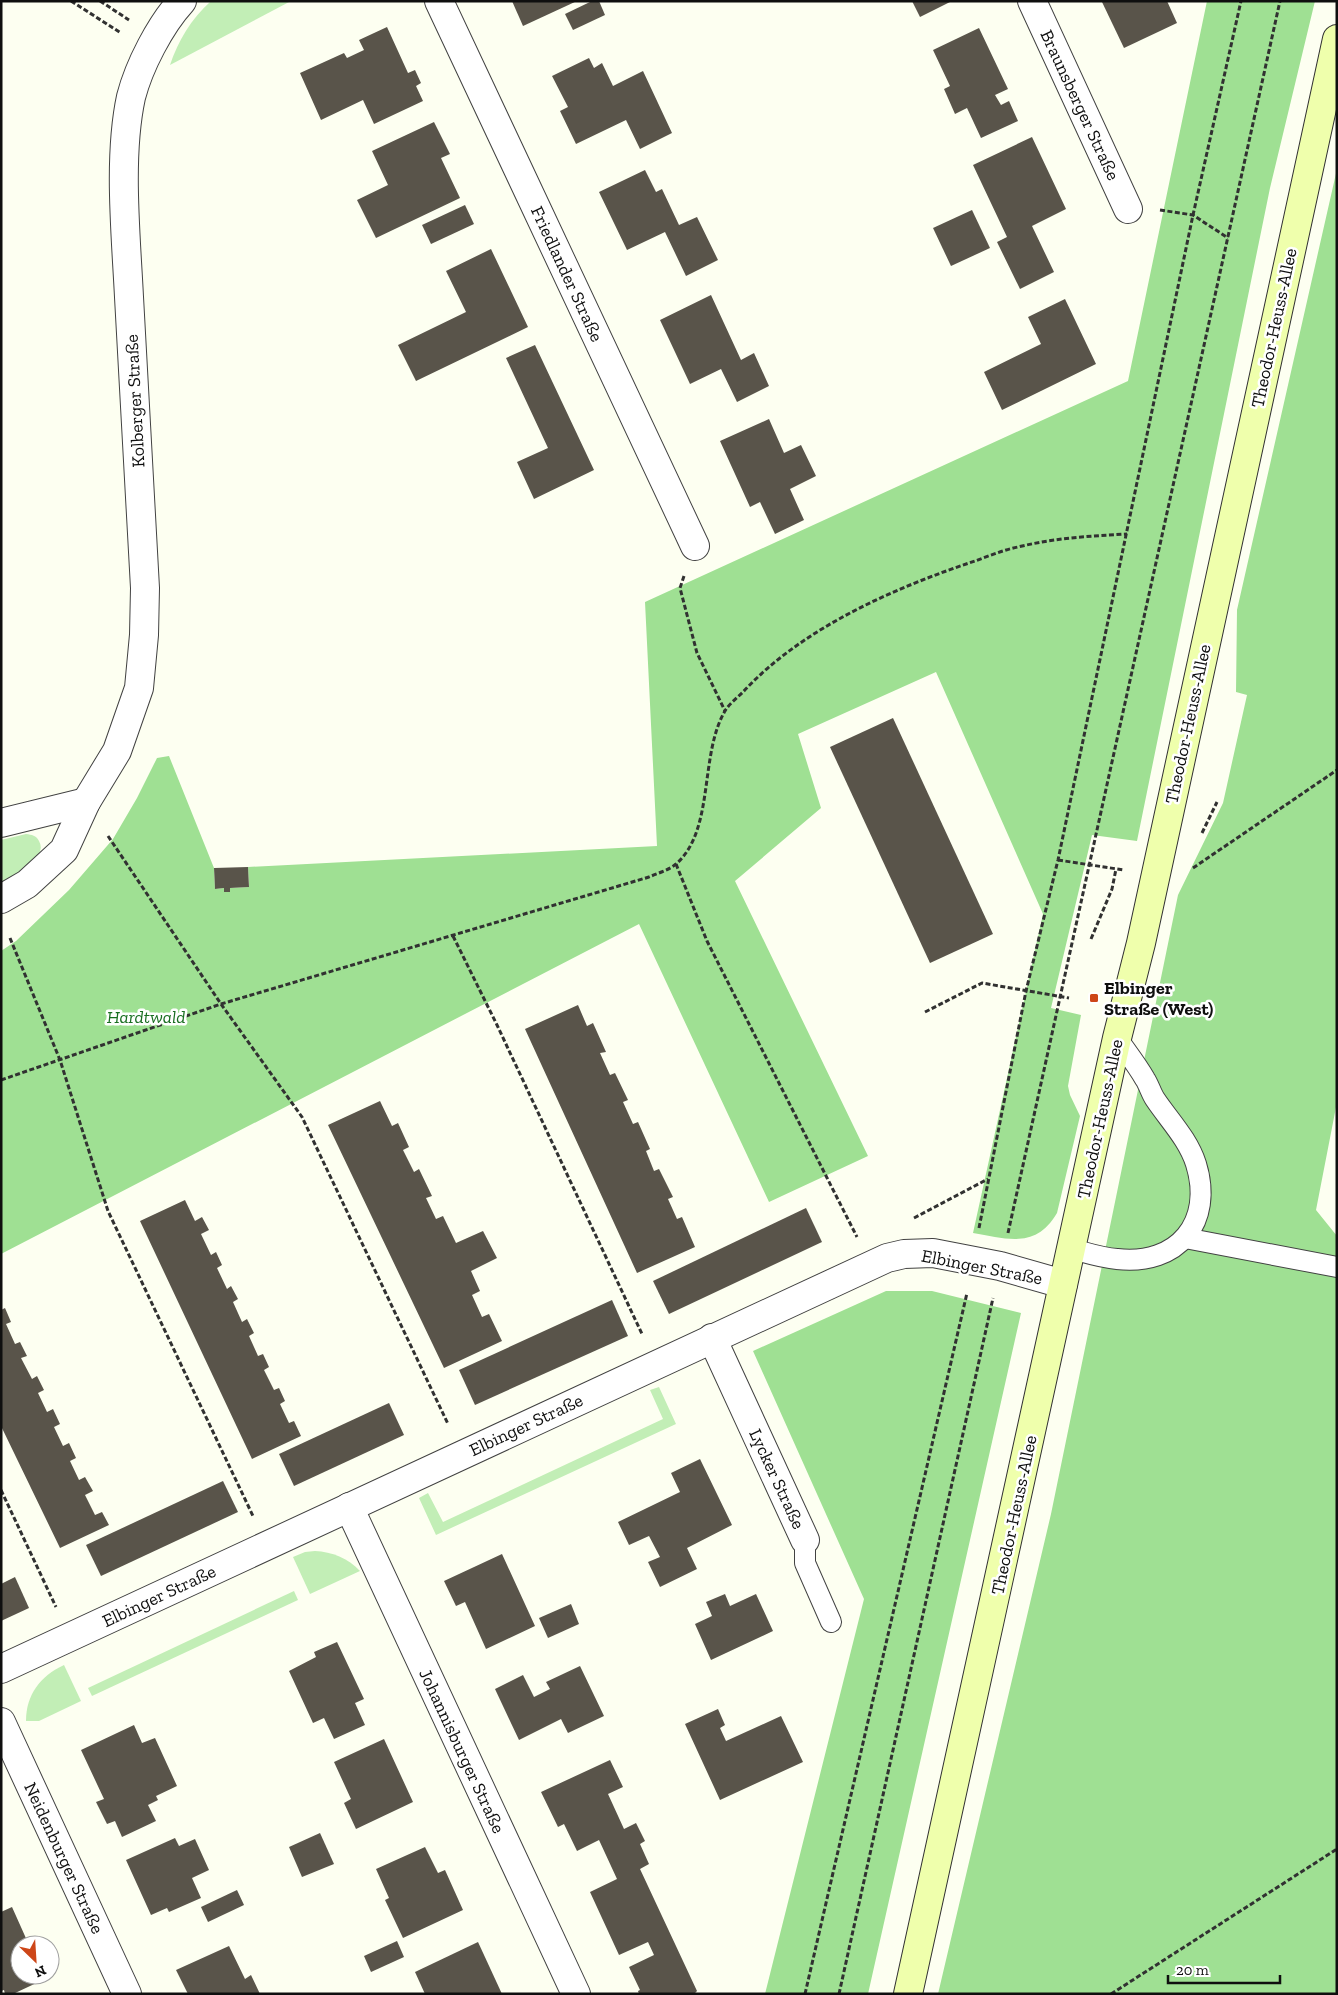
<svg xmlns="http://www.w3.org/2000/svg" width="1338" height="1995" viewBox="0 0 1338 1995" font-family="'Zilla Slab',serif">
<rect width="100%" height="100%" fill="#fdfff1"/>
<g fill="#c2eeb6">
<path d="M 211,1 L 291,1 L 170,65 C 178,41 191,19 211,1 Z"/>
<path d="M 26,834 C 32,835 36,835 39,841 C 49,858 14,876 1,883 L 1,840 Z"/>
<polygon points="659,1387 676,1424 436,1535 419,1498 428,1493 443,1522 663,1419 650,1390"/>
<path d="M 315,1551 C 332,1552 348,1558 360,1571 L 310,1594 L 293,1557 L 305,1552 Z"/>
<polygon points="294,1591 298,1600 92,1696 88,1688"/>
<path d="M 64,1665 L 81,1701 L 39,1721 L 26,1721 C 26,1695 40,1676 64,1665 Z"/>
</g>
<g fill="#9fe093">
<path d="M 1207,1 L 1315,1 L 1270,188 L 1137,841 L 1092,835 L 1051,1008 L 1081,1015 L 1068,1086 L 1070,1095 L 1080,1116 L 1057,1213 C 1036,1249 1008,1239 973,1233 L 1043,914 L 936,672 L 798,734 L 821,808 L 735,881 L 868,1156 L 769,1202 L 639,924 L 1,1254 L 1,951 L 16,941 L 69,890 L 113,839 L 137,798 L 157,758 L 169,756 L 214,868 L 215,889 L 224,888 L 224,892 L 230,888 L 249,887 L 248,867 L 657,846 L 645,602 L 1128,381 Z"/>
<polygon points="1337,169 1337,1102 1316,1210 1337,1236 1337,1994 938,1994 1051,1514 1178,895 1223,803 1247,695 1236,692 1237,610"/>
<polygon points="886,1291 932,1291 1021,1313 868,1994 765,1994 864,1599 753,1351"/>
</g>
<g fill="#59544a">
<polygon points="512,1 577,1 523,26"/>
<polygon points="592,1 599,1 605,15 573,30 565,14"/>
<polygon points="912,1 952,1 920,17"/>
<polygon points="1104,1 1167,1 1177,23 1124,48 1102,2"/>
<polygon points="387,27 408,73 415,70 421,83 416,86 423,101 374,124 363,100 321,120 300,73 344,53 347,58 364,50 359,40"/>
<polygon points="979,28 1008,89 995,95 1001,105 1009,101 1018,121 981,138 967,108 955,114 944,89 950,86 933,50"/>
<polygon points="589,58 594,68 602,63 613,86 643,71 672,133 640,149 626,120 576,144 560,111 568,107 552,76"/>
<polygon points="434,122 450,154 441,158 460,198 376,238 357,200 388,185 372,151"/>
<polygon points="1032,137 1066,209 1032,226 1054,272 1020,289 997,242 1007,237 973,165"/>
<polygon points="645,170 656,192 662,189 679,225 697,217 718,260 686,276 665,232 627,250 599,192"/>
<polygon points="465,205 474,224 431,244 422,225"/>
<polygon points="972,210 990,248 951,266 933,228"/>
<polygon points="491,249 528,327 416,381 398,345 466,312 446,271"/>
<polygon points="711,295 741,360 754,353 769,386 737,402 721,369 690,384 660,320"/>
<polygon points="1065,299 1096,364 1002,410 984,372 1041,344 1028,317"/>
<polygon points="535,345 594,470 534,499 517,462 548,448 506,358"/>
<polygon points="769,419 784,453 801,445 816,476 790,489 804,520 775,534 760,502 750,507 720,441"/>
<polygon points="893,718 993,934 930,963 830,747"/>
<polygon points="248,867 249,887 230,888 230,892 224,892 224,888 215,889 214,868"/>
<polygon points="578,1005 587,1026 593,1023 606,1052 600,1053 610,1075 615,1073 628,1100 623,1102 633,1124 638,1122 650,1149 646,1151 654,1171 659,1169 673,1197 668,1199 677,1219 682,1217 695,1247 637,1273 525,1029"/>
<polygon points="380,1101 392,1126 398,1123 409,1147 403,1150 414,1172 419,1169 432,1196 426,1198 436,1219 443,1216 456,1243 483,1231 497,1258 471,1271 480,1291 472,1295 482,1317 489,1314 502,1341 444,1368 328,1125"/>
<polygon points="185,1200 195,1221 202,1217 209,1230 201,1234 211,1255 216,1252 222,1265 217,1268 227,1289 231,1286 238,1299 233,1302 242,1322 247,1319 254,1333 249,1336 258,1356 263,1354 269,1367 264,1370 274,1390 279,1388 285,1401 280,1404 289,1423 294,1421 301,1436 252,1459 140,1221"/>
<polygon points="806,1208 822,1242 669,1314 653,1281"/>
<polygon points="612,1300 628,1336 475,1405 459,1370"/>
<polygon points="5,1308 11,1322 6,1324 15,1344 20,1342 27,1356 21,1358 32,1379 37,1376 44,1390 38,1393 47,1412 53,1409 60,1424 54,1427 63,1446 69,1443 76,1458 70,1461 79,1480 85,1477 93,1491 85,1495 95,1515 102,1512 109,1525 60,1548 1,1426 1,1310"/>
<polygon points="389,1403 404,1435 294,1486 279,1454"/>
<polygon points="700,1459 732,1525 687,1548 697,1569 660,1587 648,1562 660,1557 649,1536 629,1545 618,1522 680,1492 671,1473"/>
<polygon points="223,1481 238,1512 101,1576 86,1545"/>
<polygon points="502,1554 535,1626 486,1649 465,1602 456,1606 444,1581"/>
<polygon points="15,1577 29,1608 1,1621 1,1584"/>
<polygon points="725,1594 730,1606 756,1594 773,1631 711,1660 695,1624 712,1616 706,1602"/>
<polygon points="571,1604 579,1624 548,1638 539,1618"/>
<polygon points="337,1642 364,1699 355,1703 365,1725 334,1739 324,1718 313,1723 289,1671 316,1657 314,1652"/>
<polygon points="580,1666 604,1716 568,1733 561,1719 519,1740 495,1689 523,1675 534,1697 550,1689 546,1682"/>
<polygon points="718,1709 725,1725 720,1728 726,1741 781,1716 803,1762 720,1800 685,1724"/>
<polygon points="134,1725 142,1743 155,1738 177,1786 156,1796 158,1800 148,1805 156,1821 122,1837 115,1821 107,1824 96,1802 104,1799 81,1750"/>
<polygon points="384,1739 413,1802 356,1829 344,1803 351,1799 334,1762"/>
<polygon points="610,1760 623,1787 608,1794 624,1829 636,1823 645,1841 640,1844 649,1864 640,1869 697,1991 694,1994 639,1994 638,1991 640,1990 629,1967 654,1955 648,1942 619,1955 590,1892 617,1879 599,1840 577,1851 564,1824 558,1827 541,1792"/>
<polygon points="320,1833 334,1864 302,1877 289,1847"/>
<polygon points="175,1838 179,1846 195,1839 209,1870 192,1878 201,1898 169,1912 167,1908 151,1915 126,1860"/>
<polygon points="425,1847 438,1873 445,1870 463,1910 403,1938 385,1900 389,1898 376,1869"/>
<polygon points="237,1890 244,1905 208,1922 201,1907"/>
<polygon points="12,1907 29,1945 20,1945 20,1975 43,1975 45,1979 13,1994 5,1994 4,1990 1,1991 1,1912"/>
<polygon points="397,1941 404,1957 371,1972 364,1956"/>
<polygon points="478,1942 502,1994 425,1994 415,1972"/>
<polygon points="229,1946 245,1979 251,1975 260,1994 188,1994 176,1970"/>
</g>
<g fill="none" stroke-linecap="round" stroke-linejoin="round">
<g stroke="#424242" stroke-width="22">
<g id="service">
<polyline points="1185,1238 1337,1267"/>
<path d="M 1072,1249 C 1087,1253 1102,1258 1117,1259 C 1178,1266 1214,1222 1196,1164 C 1188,1139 1169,1120 1155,1099 C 1151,1093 1149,1085 1145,1079 C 1137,1065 1126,1051 1117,1038"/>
<polyline points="805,1540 805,1563 831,1622"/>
</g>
</g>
<g stroke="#424242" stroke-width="30">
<g id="minor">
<polyline points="439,1 695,546"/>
<polyline points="1032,1 1128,209"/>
<polyline points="1,823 86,802"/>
<path d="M 1,899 L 27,884 L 64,850 L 86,802 L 117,751 L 139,688 L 144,635 L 145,588 C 140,491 135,394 129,297 C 126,236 118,157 131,97 C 139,66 160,25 182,1"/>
<polyline points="712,1338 805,1540"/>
<polyline points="349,1507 576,1994"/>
<polyline points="1,1669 887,1258 904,1254 933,1253 1000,1266 1063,1284"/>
<polyline points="1,1722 127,1994"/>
</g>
</g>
<g stroke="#313131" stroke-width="30">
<polyline id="secondary" points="908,1994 1117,1038 1141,943 1337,39"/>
</g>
<g stroke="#313131" stroke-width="3" stroke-dasharray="5 2.5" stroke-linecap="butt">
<polyline points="71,1 121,33"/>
<polyline points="100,1 129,20"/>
<polyline points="1160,210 1193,215 1228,238"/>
<polyline points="684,576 680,588 697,653 725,711"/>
<polyline points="1202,833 1217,802"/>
<polyline points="108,836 221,1004 302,1117 448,1424"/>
<polyline points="1058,860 1124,870"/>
<polyline points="676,864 707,941 857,1237"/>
<polyline points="1193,868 1337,770"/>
<polyline points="453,936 497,1025 642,1334"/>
<polyline points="10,938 60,1060 108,1211 253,1516"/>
<polyline points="1091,939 1112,889 1116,869"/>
<polyline points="925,1012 982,983 1069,998"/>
<path d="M 1,1080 L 221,1004 L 649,877 C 658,873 669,870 676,864 C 715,830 699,755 725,711 C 729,704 737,698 743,692 C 802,628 894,588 975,561 C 989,556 1003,550 1018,547 C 1054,538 1091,536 1127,534"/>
<polyline points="914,1218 988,1179"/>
<polyline points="979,1228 1026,991 1058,860 1193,215 1241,1"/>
<polyline points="1008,1233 1280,1"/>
<polyline points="1,1490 56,1607"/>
<polyline points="805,1994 967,1293"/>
<polyline points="839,1994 993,1298"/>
<polyline points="1111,1994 1337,1849"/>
</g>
<use href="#service" stroke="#fff" stroke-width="20"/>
<use href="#minor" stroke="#fff" stroke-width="28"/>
<use href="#secondary" stroke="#efffac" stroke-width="28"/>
</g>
<rect fill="#cd4618" stroke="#fff" stroke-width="2" x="1089" y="993" width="10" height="10" rx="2.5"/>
<g text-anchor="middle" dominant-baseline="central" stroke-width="5" stroke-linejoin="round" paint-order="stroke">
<g font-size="18" fill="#0f0f0f" stroke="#fff">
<text transform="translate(1080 105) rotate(65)">Braunsberger Straße</text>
<text transform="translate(567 274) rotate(65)">Friedlander Straße</text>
<text transform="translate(1274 328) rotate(-78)">Theodor-Heuss-Allee</text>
<text transform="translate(135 401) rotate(-93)">Kolberger Straße</text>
<text transform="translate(1188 724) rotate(-78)">Theodor-Heuss-Allee</text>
<text transform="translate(1100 1119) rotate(-78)">Theodor-Heuss-Allee</text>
<text transform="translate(982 1267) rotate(11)">Elbinger Straße</text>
<text transform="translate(526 1425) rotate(-25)">Elbinger Straße</text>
<text transform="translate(777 1479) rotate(65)">Lycker Straße</text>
<text transform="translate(1014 1515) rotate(-78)">Theodor-Heuss-Allee</text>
<text transform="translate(159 1596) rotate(-25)">Elbinger Straße</text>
<text transform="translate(462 1751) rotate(65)">Johannisburger Straße</text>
<text transform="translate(64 1858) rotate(65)">Neidenburger Straße</text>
</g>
<g font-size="18" font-weight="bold" fill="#0f0f0f" stroke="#fff" text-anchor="start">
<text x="1104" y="988">Elbinger<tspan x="1104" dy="21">Straße (West)</tspan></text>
</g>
<g font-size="18" font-style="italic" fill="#186e20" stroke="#fff">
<text x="146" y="1017">Hardtwald</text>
</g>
</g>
<rect width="1338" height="1995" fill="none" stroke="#0f0f0f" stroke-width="5"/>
<g transform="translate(35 1960) rotate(155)"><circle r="24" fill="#ffffff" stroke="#9f9f9f"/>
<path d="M0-4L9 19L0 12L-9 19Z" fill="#cd4618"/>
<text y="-8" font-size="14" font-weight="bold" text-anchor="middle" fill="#0f0f0f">N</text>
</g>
<path d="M1168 1975v8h112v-8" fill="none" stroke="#0f0f0f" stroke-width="2.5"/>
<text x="1176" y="1975" font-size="15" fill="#0f0f0f" stroke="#ffffff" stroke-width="4" paint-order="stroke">20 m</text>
</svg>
